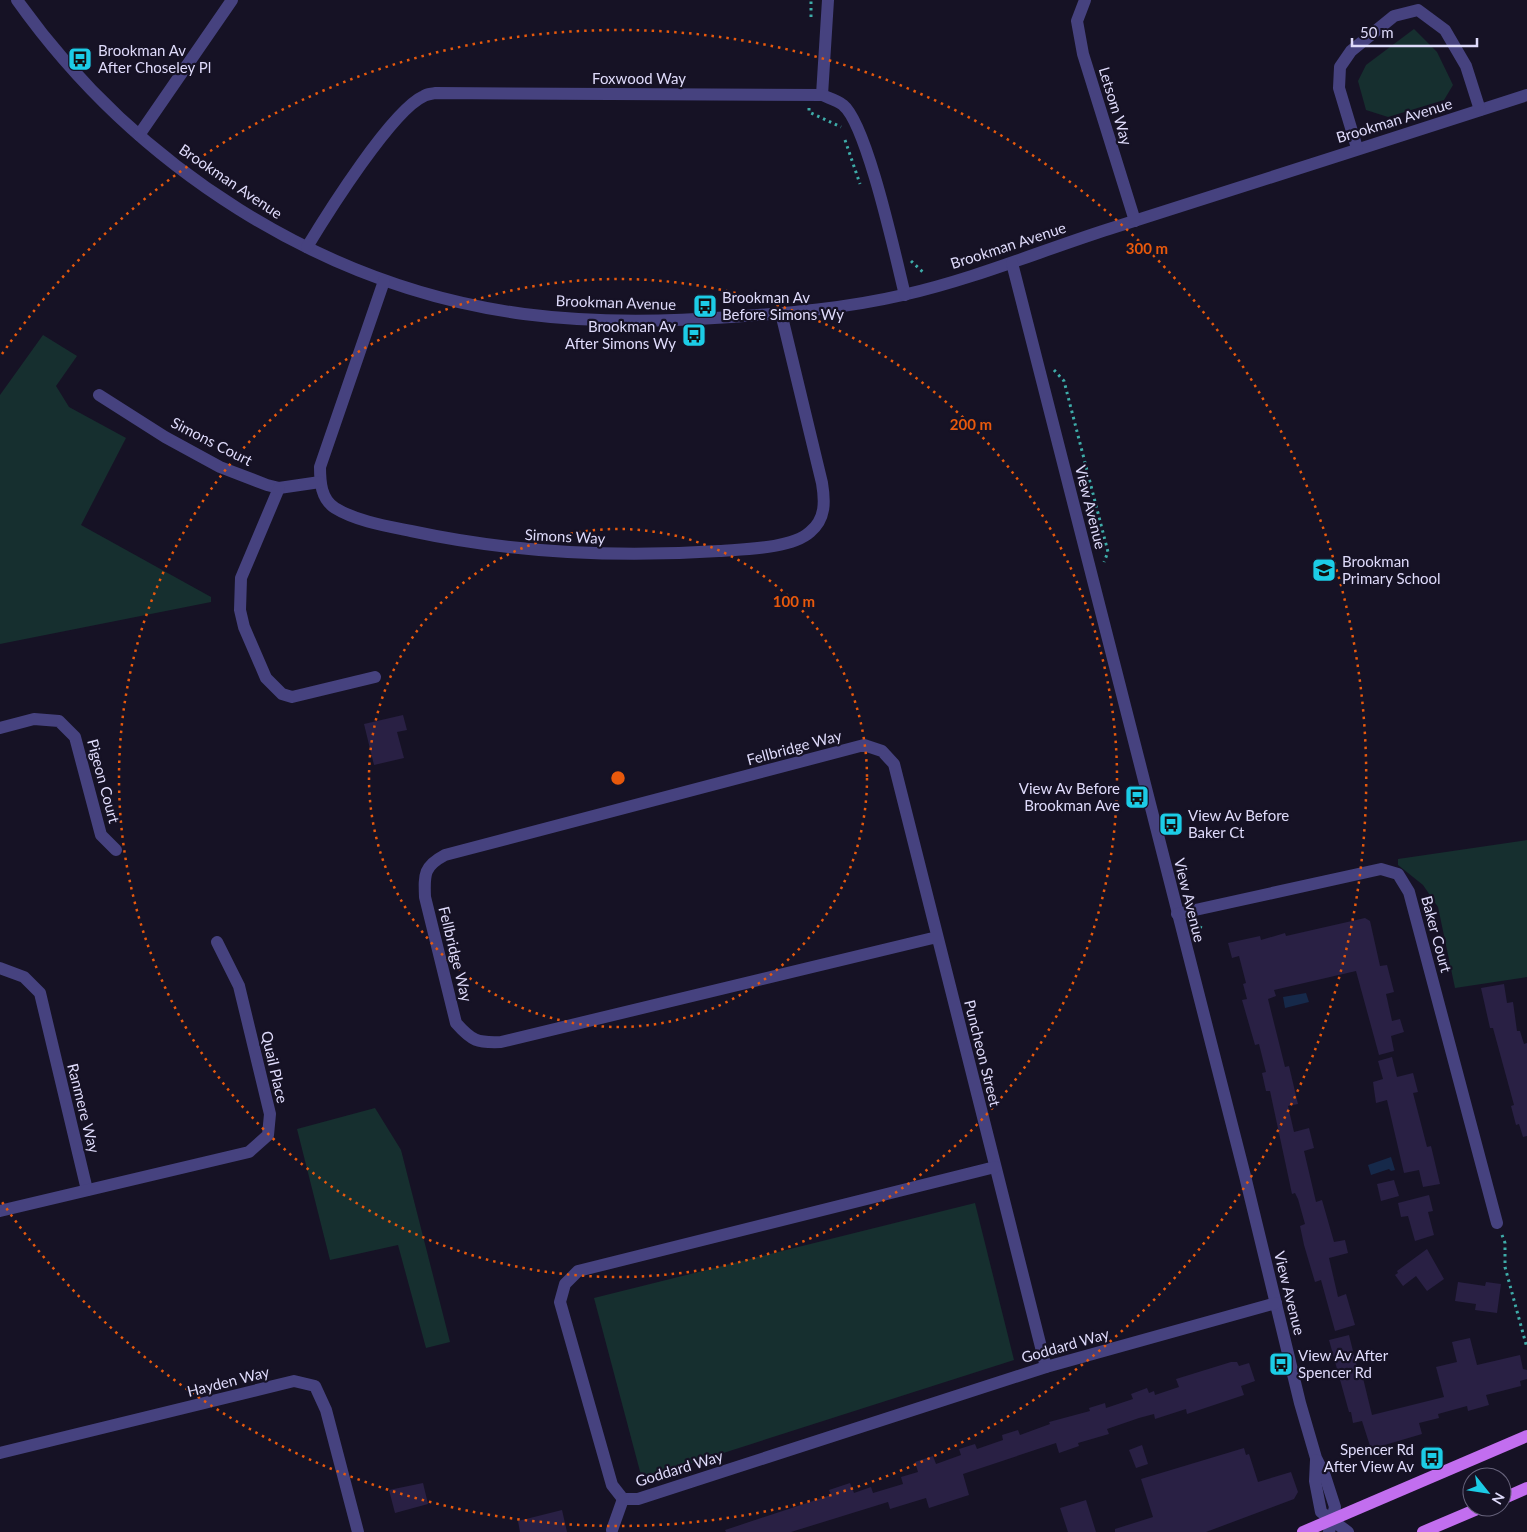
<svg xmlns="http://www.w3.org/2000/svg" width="1527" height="1532" viewBox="0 0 1527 1532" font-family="Lato,sans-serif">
<rect width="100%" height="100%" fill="#161225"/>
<g fill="#162f2f">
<polygon points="1414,29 1437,52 1453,85 1444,100 1388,117 1366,110 1358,81 1366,65"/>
<polygon points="43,335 77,356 56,386 69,407 126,438 81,525 211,597 211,602 0,644 0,395"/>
<polygon points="1527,840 1527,977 1455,988 1438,907 1423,885 1398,865 1398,859"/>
<polygon points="375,1108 401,1150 450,1342 426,1348 398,1245 330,1260 297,1129"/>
<polygon points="975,1203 1014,1360 642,1479 594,1298"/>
</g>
<g fill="#16294a">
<polygon points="1306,993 1309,1002 1285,1008 1283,997"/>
<polygon points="1391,1157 1395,1170 1391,1171 1389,1169 1371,1175 1368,1165"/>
</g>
<g fill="#292044">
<polygon points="403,715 407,730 397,732 404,758 374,765 364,724"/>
<polygon points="1365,918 1370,921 1380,966 1387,965 1394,992 1386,994 1392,1021 1400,1019 1404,1032 1391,1036 1394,1051 1379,1055 1356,971 1274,990 1276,996 1268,999 1285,1067 1289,1066 1298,1104 1288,1106 1294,1132 1309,1128 1314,1148 1304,1151 1316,1202 1322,1200 1334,1242 1345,1240 1348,1253 1329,1258 1338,1297 1346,1294 1355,1325 1335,1331 1321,1280 1315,1282 1304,1245 1300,1226 1305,1224 1298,1199 1295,1193 1292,1194 1270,1091 1266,1091 1262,1073 1266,1072 1259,1044 1255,1045 1242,1000 1247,999 1243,984 1246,983 1239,956 1232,958 1228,943 1260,936 1261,940 1285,933 1286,936"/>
<polygon points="1504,984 1507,1003 1513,1002 1517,1031 1520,1031 1524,1044 1527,1043 1527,1136 1523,1137 1519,1124 1516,1125 1511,1106 1514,1105 1493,1028 1490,1028 1481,988"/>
<polygon points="1392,1057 1397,1077 1413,1073 1418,1092 1413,1093 1427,1147 1431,1146 1440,1184 1423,1187 1419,1170 1404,1173 1387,1100 1376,1103 1373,1082 1383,1079 1378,1061"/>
<polygon points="1394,1180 1399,1196 1381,1201 1377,1184"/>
<polygon points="1429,1195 1433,1211 1428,1212 1434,1235 1415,1241 1408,1216 1401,1217 1398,1203"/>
<polygon points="1427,1249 1444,1279 1427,1291 1416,1276 1403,1286 1395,1275 1398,1273 1397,1271"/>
<polygon points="1458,1282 1485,1286 1486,1282 1501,1284 1497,1313 1475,1310 1476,1304 1455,1301"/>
<polygon points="1349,1335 1359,1375 1362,1374 1372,1415 1444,1397 1436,1367 1457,1362 1452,1342 1470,1338 1477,1365 1520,1355 1523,1369 1527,1370 1527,1379 1520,1381 1521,1386 1486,1395 1489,1405 1468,1411 1467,1406 1438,1414 1439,1418 1419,1423 1422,1434 1371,1449 1362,1421 1353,1423 1351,1412 1349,1412 1329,1340"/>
<polygon points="1231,1362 1237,1362 1239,1366 1249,1363 1255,1381 1241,1386 1244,1395 1187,1414 1186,1409 1155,1419 1154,1414 1139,1418 1107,1429 1109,1434 1078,1443 1079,1446 1059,1453 1056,1443 963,1474 969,1495 929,1508 926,1498 890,1509 888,1502 791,1532 726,1532 725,1530 831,1495 829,1490 850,1483 854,1493 871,1487 873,1493 903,1484 901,1477 918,1472 915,1462 933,1456 936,1464 961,1455 959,1449 975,1444 977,1449 1003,1440 1002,1435 1018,1430 1020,1435 1050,1424 1049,1422 1090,1411 1089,1408 1105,1403 1106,1408 1133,1399 1131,1394 1147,1388 1149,1393 1154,1391 1155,1395 1179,1387 1176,1379"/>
<polygon points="1142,1445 1148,1464 1136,1468 1129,1450"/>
<polygon points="1244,1448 1246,1455 1249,1454 1258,1482 1291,1472 1298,1492 1294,1499 1206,1532 1115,1532 1115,1529 1153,1517 1141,1479"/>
<polygon points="423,1483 428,1504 395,1513 389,1490"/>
<polygon points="1086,1500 1096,1532 1068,1532 1060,1508"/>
<polygon points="562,1510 567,1532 520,1532 518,1521"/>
</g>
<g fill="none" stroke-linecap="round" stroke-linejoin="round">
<g stroke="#3eaca9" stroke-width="3" stroke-dasharray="2.5 4" stroke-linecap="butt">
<polyline points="811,17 811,0"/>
<polyline points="809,108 809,112 841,127"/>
<polyline points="845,140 860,184"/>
<polyline points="911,261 925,274"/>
<polyline points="1054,370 1064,381 1108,552 1104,562"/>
<polyline points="1198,934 1201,926"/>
<polyline points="1502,1235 1505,1243 1505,1267 1527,1348"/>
</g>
<g stroke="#46427f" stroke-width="12">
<path d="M 17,0 C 135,166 321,287 524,314 C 593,323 662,322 731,317 C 789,313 847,308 903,295 C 974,279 1040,251 1109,229 C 1248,185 1388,140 1527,95"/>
<polyline points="1085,0 1077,21 1083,54 1135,221"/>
<polyline points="822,95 828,0"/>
<polyline points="139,135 232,0"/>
<polyline points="1357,148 1339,88 1340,67 1351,51 1394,16 1418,10 1445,30 1466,66 1480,110"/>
<path d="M 307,247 C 327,214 392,110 424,96 C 427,94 431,94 435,93 L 822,95 C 828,98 837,100 843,105 C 867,124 896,259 905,295"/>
<polyline points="1012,263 1245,1176 1300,1403 1316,1458 1325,1476 1335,1507 1329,1532"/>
<path d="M 384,281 L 320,467 C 320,482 321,499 335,508 C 356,521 386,526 411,531 C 513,553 614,558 719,551 C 743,549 791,549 810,532 C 826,519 825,501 822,483 L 781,313"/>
<polyline points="99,395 165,437 220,467 267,485 279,488 320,482"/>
<polyline points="279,488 241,578 240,610 244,627 266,678 282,694 292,697 375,677"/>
<polyline points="0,728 34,719 59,721 75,737 101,835 116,850"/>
<polyline points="1177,914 1381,869 1398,874 1409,892 1497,1223"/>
<path d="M 937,937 L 501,1042 C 477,1043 472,1041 456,1023 L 425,897 C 424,874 424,866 445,855 L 864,745 L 882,751 L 894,764 L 1046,1367"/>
<polyline points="0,968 24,977 40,993 87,1190"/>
<polyline points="995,1167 578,1271 565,1284 560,1302 612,1485 623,1499 638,1499 1046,1367 1276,1303"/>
<polyline points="0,1211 249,1152 268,1135 270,1114 239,986 217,942"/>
<polyline points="0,1453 294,1381 315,1386 326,1410 358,1532"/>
<polyline points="1316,1460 1315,1481 1321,1512 1348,1532"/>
<polyline points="612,1530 623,1499"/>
</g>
<g stroke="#c26eef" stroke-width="12">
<polyline points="1502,1499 1527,1488"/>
<polyline points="1303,1532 1527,1436"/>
<polyline points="1423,1532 1482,1507"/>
</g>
</g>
<g fill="none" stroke="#e8590c" stroke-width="2.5" stroke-dasharray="2.5 5">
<circle cx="618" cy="778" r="249"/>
<circle cx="618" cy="778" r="499"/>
<path d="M2 354A748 748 0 1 1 2 1202"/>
</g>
<defs>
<g id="bus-square" transform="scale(1.25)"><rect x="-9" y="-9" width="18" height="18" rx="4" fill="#1ccce6" stroke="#161225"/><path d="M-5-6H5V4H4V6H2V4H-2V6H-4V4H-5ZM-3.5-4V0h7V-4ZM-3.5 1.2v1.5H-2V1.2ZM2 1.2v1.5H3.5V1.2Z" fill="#111"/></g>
<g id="school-square" transform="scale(1.25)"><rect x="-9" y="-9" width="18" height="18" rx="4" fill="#1ccce6" stroke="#161225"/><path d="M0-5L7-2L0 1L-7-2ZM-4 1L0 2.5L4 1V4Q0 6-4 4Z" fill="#111"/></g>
</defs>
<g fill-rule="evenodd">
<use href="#bus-square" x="80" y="59"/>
<use href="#bus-square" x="705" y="306"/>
<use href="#bus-square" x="694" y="335"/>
<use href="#school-square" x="1324" y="570"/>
<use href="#bus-square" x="1137" y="797"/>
<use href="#bus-square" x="1171" y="824"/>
<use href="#bus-square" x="1281" y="1364"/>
<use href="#bus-square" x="1432" y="1458"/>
</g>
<g text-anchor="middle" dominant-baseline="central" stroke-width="4.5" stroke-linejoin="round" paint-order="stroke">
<g font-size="15" fill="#dfdbfb" stroke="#161225" text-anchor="start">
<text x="98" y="50">Brookman Av<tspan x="98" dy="17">After Choseley Pl</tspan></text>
<text x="722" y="297">Brookman Av<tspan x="722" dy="17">Before Simons Wy</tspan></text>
<text x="676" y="326" text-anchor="end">Brookman Av<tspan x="676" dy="17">After Simons Wy</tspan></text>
<text x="1342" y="561">Brookman<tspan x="1342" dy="17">Primary School</tspan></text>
<text x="1120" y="788" text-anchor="end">View Av Before<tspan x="1120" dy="17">Brookman Ave</tspan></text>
<text x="1188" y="815">View Av Before<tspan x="1188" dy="17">Baker Ct</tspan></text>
<text x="1298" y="1355">View Av After<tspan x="1298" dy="17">Spencer Rd</tspan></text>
<text x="1414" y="1449" text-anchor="end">Spencer Rd<tspan x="1414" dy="17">After View Av</tspan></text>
</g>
<g font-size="15" fill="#dfdbfb" stroke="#161225">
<text x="639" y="78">Foxwood Way</text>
<text transform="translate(1116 106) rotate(73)">Letsom Way</text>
<text transform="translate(1394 120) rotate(-17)">Brookman Avenue</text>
<text transform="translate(231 181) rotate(34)">Brookman Avenue</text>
<text transform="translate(1008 245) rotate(-18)">Brookman Avenue</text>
<text transform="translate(616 302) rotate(2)">Brookman Avenue</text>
<text transform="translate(212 441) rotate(27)">Simons Court</text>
<text transform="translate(1091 507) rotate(76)">View Avenue</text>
<text transform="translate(565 536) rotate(3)">Simons Way</text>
<text transform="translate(794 747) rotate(-15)">Fellbridge Way</text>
<text transform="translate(104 781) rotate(75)">Pigeon Court</text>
<text transform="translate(1190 900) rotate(76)">View Avenue</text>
<text transform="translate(1437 934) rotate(75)">Baker Court</text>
<text transform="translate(456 954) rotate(76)">Fellbridge Way</text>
<text transform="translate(983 1053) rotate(76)">Puncheon Street</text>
<text transform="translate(275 1067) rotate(77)">Quail Place</text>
<text transform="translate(84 1108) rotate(76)">Ranmere Way</text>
<text transform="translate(1290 1293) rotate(76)">View Avenue</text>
<text transform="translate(1065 1345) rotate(-16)">Goddard Way</text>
<text transform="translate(228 1381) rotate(-14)">Hayden Way</text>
<text transform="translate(679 1468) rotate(-17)">Goddard Way</text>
</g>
</g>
<circle cx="618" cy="778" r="8" fill="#e8590c" stroke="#161225" stroke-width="2.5"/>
<g font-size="15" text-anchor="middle" font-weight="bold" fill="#e8590c" stroke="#161225" stroke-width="4.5" stroke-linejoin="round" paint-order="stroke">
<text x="1147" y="254">300 m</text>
<text x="971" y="430">200 m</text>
<text x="794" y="607">100 m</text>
</g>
<g transform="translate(1487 1492) rotate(120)"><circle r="24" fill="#161225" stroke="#66627b"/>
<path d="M0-4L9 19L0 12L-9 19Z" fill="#1ccce6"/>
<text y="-8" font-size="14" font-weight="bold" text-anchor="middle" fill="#dfdbfb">N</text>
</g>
<path d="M1352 38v8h125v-8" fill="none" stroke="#dfdbfb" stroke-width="2.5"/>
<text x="1360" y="38" font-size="15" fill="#dfdbfb" stroke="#161225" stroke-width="4" paint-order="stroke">50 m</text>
</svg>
